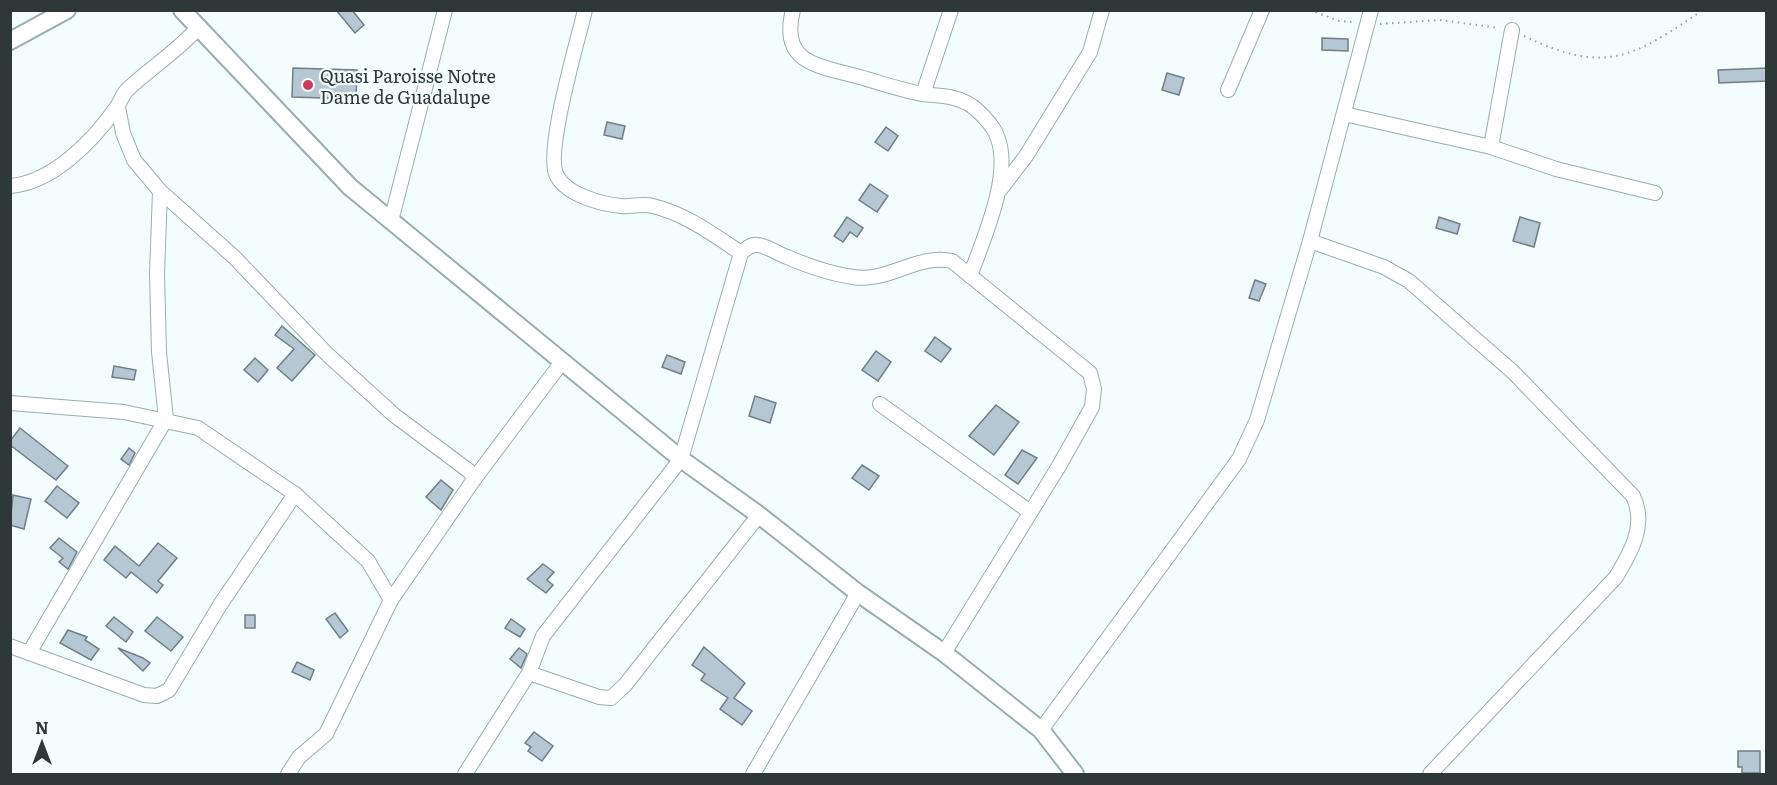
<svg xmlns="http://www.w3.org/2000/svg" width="1777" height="785" viewBox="0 0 1777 785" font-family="Literata,serif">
<rect width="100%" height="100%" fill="#f4fdfe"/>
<g fill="#b5c7d2" stroke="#6e7f89" stroke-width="1.5">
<polygon points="336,10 352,10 364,25 355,33"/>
<polygon points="1322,38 1348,39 1348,51 1322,50"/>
<polygon points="293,68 357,70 356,99 292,97"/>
<polygon points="1767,68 1767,81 1719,83 1718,70"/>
<polygon points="1167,73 1184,78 1179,95 1162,90"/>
<polygon points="607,122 625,126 622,139 604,135"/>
<polygon points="886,127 898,136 888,151 875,142"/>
<polygon points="870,184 888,196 877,212 859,200"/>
<polygon points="847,217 863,228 857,237 850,232 843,242 834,236"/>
<polygon points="1439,217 1460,224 1457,234 1436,228"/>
<polygon points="1520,217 1540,223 1534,247 1513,241"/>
<polygon points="1255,280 1266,284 1259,301 1249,298"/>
<polygon points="282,326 315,355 292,381 277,368 294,349 275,335"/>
<polygon points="935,337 951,349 941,362 925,351"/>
<polygon points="876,351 891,362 878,381 862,370"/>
<polygon points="667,355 685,362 681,374 662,367"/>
<polygon points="255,358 268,370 258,382 244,370"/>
<polygon points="114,366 136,370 134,380 112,377"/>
<polygon points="755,396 776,403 770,423 749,416"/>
<polygon points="996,405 1019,422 994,455 969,436"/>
<polygon points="20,428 68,466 56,480 10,445 10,441"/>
<polygon points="129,448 135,453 129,465 121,459"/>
<polygon points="1022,450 1037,458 1018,484 1005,475"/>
<polygon points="862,465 879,476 869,490 852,478"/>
<polygon points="441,480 453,490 441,510 426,497"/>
<polygon points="57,486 79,503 67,518 45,501"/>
<polygon points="13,495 31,499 24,529 10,525"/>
<polygon points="59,538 77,552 68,569 59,562 63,558 50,548"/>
<polygon points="158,543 177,558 158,581 163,585 157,593 131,572 126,578 104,560 115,546 139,566"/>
<polygon points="543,564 554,572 547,580 553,585 546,593 527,579"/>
<polygon points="335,613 348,631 340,638 326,619"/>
<rect x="245" y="615" width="10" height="13"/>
<polygon points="114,617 133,632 126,642 106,626"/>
<polygon points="157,617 183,637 171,651 145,631"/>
<polygon points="511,619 525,629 520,637 505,628"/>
<polygon points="68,630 87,637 85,640 99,649 91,660 60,643"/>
<polygon points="704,647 745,683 734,698 752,711 742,725 720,709 728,698 701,680 705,674 692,665"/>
<polygon points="118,648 143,658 150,663 143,671"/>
<polygon points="519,648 527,654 521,668 510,659"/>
<polygon points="297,662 314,670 310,680 292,672"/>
<polygon points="534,732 553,746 542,761 528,751 531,747 525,743"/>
<polygon points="1738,751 1760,751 1760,773 1742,773 1742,767 1738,767"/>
</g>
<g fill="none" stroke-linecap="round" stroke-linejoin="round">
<g stroke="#97aeaf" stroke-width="16">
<g id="minor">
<path d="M 585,10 C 578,40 544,154 557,176 C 567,195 601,204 621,206 C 631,207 643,203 653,206 C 686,214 714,235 741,253"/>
<path d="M 793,10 C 780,61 814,65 852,75 C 876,81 899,90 923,94 C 938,96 952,95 967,103 C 977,108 993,125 997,136 C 1013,174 983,240 970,276"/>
<polyline points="1512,30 1491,147 1556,169 1655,193"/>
<polyline points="1228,90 1262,10"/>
<polyline points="923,94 951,10"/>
<polyline points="118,107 123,133 134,160 160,191 234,257 328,355 394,415 469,471 475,478"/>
<polyline points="1344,114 1491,147"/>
<path d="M 10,186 C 52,183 93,141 116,108 C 121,102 122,94 128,89 C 152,67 176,52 198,28"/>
<polyline points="1000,190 1026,156 1090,52 1102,10"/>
<polyline points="391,221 445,10"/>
<path d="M 1310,241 L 1384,267 L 1409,281 L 1513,372 L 1633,496 C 1647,525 1631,552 1616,577 L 1430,774"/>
<polyline points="10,403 124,412 198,428 295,494 368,561 391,600"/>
<polyline points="880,404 1030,512"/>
<polyline points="10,646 144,695 157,696 169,690 220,605 295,494"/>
<polyline points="29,653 166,419 159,352 157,274 160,191"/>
<polyline points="529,673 599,697 611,698 625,685 759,515"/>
<polyline points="1041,730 1239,459 1257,420 1310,241 1371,10"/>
<polyline points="288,774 299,757 326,734 391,600 475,478 562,362"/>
<path d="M 465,774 L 529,673 L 543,636 L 681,459 L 741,253 C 746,249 750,244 757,245 C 766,245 778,254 787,257 C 808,266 831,274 853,277 C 888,283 918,253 952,261 L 1090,373 L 1094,389 L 1092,407 L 1059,466 L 944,653"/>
<polyline points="753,774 858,593"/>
</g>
</g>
<g stroke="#97aeaf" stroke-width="20">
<g id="tertiary">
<polyline points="182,10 350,187 681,459 759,515 858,593 944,653 1041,730 1075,774"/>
<polyline points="10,41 67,10"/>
</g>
</g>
<g stroke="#98a1a2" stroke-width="2" stroke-dasharray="1.5 4.5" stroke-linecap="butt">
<polyline points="1310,10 1339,21 1353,22"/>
<polyline points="1380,24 1440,20 1499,28"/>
<path d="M 1524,36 C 1606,75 1632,58 1703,10"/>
</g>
<use href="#minor" stroke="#fff" stroke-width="14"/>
<use href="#tertiary" stroke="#fff" stroke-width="16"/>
</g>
<circle fill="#ca3b5e" stroke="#f4fdfe" stroke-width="2" cx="308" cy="85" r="6"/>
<g text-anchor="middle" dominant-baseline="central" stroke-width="4.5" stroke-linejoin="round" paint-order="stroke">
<g font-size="18" fill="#2e3838" stroke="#f4fdfe" text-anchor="start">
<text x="320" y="75">Quasi Paroisse Notre<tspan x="320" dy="21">Dame de Guadalupe</tspan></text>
</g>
</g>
<rect width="1777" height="785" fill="none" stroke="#2e3838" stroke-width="24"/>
<g transform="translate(42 743)" stroke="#f4fdfe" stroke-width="4.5" paint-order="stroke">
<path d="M0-4.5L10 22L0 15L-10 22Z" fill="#2e3838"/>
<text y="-9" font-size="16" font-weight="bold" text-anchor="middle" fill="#2e3838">N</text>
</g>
</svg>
